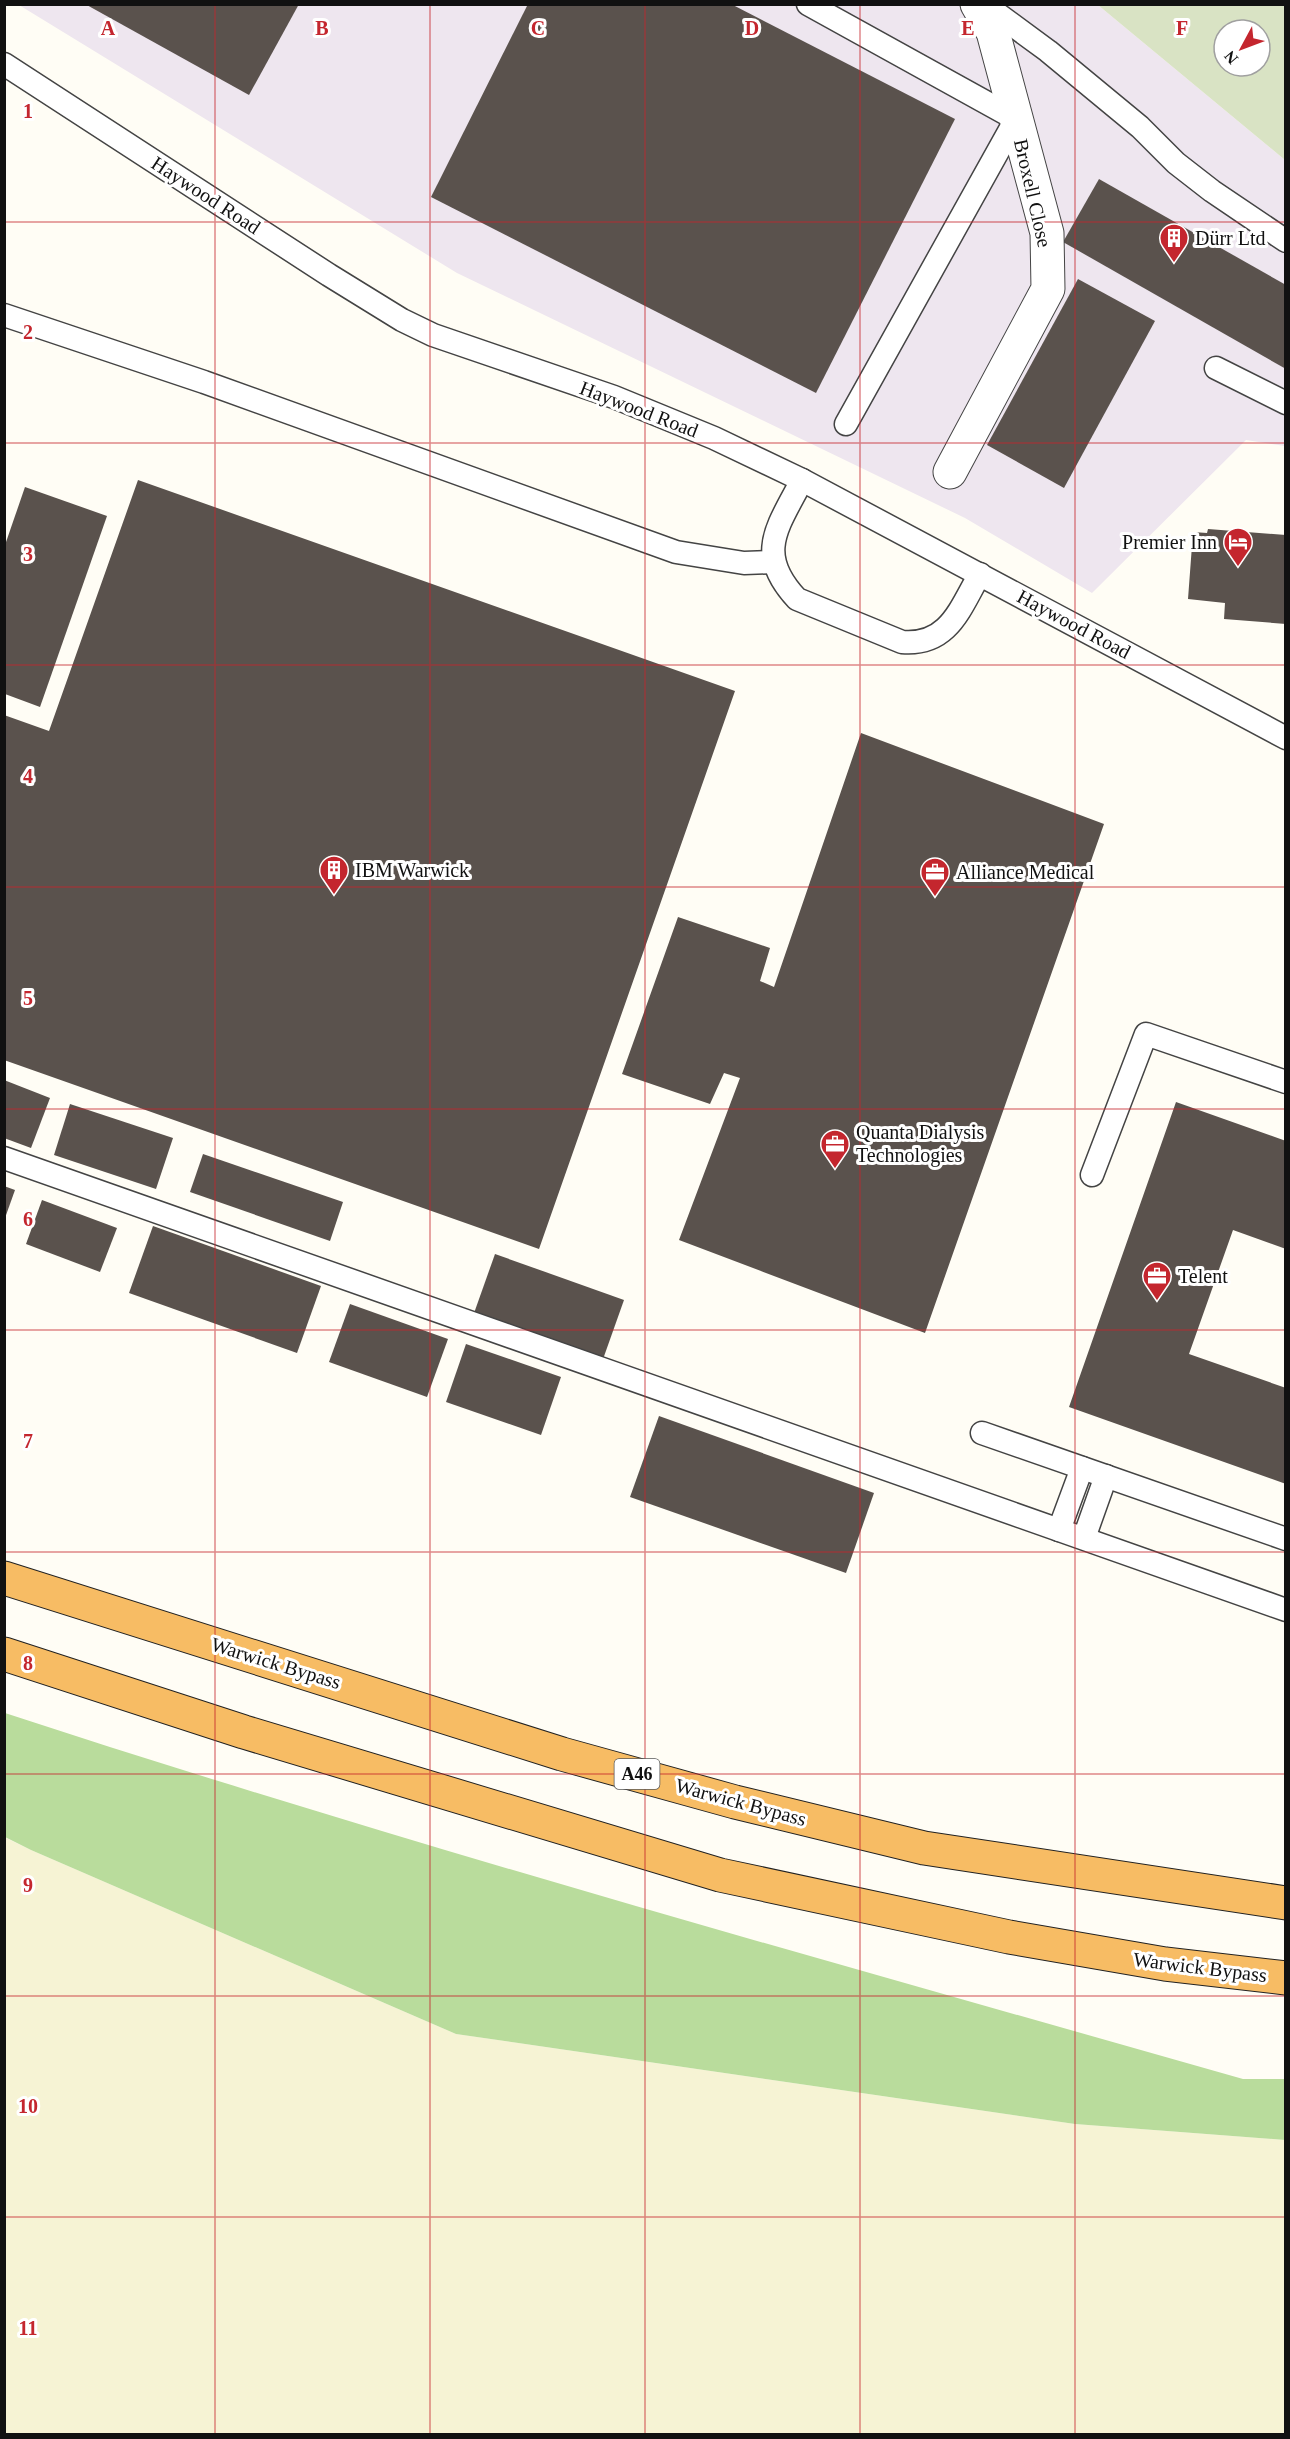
<svg xmlns="http://www.w3.org/2000/svg" width="1290" height="2439" viewBox="0 0 1290 2439" font-family="Georgia,serif">
<rect width="100%" height="100%" fill="#fffdf5"/>
<polygon fill="#eee6ef" points="19,5 1098,5 1285,160 1285,446 1246,440 1092,593 965,518 457,273"/>
<polygon fill="#f6f3d4" points="4,1837 31,1850 456,2034 1075,2124 1285,2140 1285,2434 5,2434"/>
<path fill="#b9dc9c" d="M 5,1713 C 414,1847 829,1961 1243,2079 L 1285,2079 L 1285,2140 L 1075,2124 L 456,2034 L 31,1850 L 5,1837 Z"/>
<path fill="#d9e3c4" fill-rule="evenodd" d="M 1098,5 L 1285,5 L 1285,160 ZM 1224,30 L 1260,30 L 1260,66 L 1224,66 Z"/>
<g fill="#5a524d">
<polygon points="85,4 299,4 249,95"/>
<polygon points="528,4 731,4 955,119 816,393 431,197"/>
<polygon points="1099,179 1286,285 1286,369 1063,242"/>
<polygon points="1078,279 1155,321 1064,488 987,445"/>
<polygon points="138,480 735,691 539,1249 4,1060 4,715 49,731"/>
<polygon points="25,487 107,516 40,707 5,694 5,545"/>
<polygon points="1208,529 1286,535 1286,624 1224,619 1225,603 1188,599 1193,532 1207,533"/>
<polygon points="861,733 1104,824 925,1333 679,1240 740,1078 724,1073 710,1104 622,1074 678,917 770,948 760,981 774,987"/>
<polygon points="4,1080 50,1098 31,1148 4,1138"/>
<polygon points="1176,1102 1286,1141 1286,1249 1233,1230 1189,1354 1286,1388 1286,1484 1069,1407"/>
<polygon points="70,1104 173,1138 156,1189 54,1155"/>
<polygon points="203,1154 343,1202 330,1241 190,1192"/>
<polygon points="4,1186 15,1190 5,1218 4,1218"/>
<polygon points="42,1200 117,1228 100,1272 26,1244"/>
<polygon points="153,1226 321,1286 297,1353 129,1293"/>
<polygon points="495,1254 624,1300 602,1362 473,1316"/>
<polygon points="350,1304 448,1339 427,1397 329,1362"/>
<polygon points="466,1344 561,1377 541,1435 446,1402"/>
<polygon points="659,1416 874,1493 846,1573 630,1497"/>
</g>
<g fill="none" stroke-linecap="round" stroke-linejoin="round">
<g stroke="#444" stroke-width="25">
<g id="service">
<polyline points="808,4 1016,119 846,424"/>
<polyline points="984,4 1048,51 1140,127 1176,163 1212,191 1286,241"/>
<polyline points="4,64 329,275 402,320 433,335 614,397 714,438 802,480 1286,738"/>
<polyline points="4,315 204,382 676,552 744,563 774,562"/>
<polyline points="1216,368 1286,403"/>
<path d="M 802,480 C 778,527 754,553 797,599 L 902,642 C 949,646 960,608 980,574"/>
<polyline points="4,1158 1286,1610"/>
<polyline points="1092,1175 1146,1034 1286,1082"/>
<polyline points="982,1433 1286,1539"/>
<polyline points="1059,1530 1082,1468"/>
<polyline points="1084,1538 1106,1476"/>
</g>
</g>
<g stroke="#444" stroke-width="35">
<polyline id="minor" points="950,472 1048,289 1047,233 993,32 977,4"/>
</g>
<g stroke="#222" stroke-width="35">
<g id="trunk">
<polyline points="4,1578 562,1754 735,1802 924,1848 1286,1903"/>
<polyline points="4,1654 244,1732 720,1875 1009,1937 1165,1964 1286,1978"/>
</g>
</g>
<use href="#service" stroke="#fff" stroke-width="22"/>
<use href="#minor" stroke="#fff" stroke-width="33"/>
<use href="#trunk" stroke="#f7bc64" stroke-width="33"/>
</g>
<path fill="none" stroke="#c4262e" stroke-width="1.5" stroke-opacity="0.55" d="M 215,4 L 215,2434M 430,4 L 430,2434M 645,4 L 645,2434M 860,4 L 860,2434M 1075,4 L 1075,2434M 4,222 L 1286,222M 4,443 L 1286,443M 4,665 L 1286,665M 4,887 L 1286,887M 4,1109 L 1286,1109M 4,1330 L 1286,1330M 4,1552 L 1286,1552M 4,1774 L 1286,1774M 4,1996 L 1286,1996M 4,2217 L 1286,2217"/>
<defs>
<g id="building-pin" transform="scale(1.5)"><path d="M0 17L-7.5 6A9.5 9.5 0 1 1 7.5 6Z" fill="#c4262e" stroke="#fff"/><path d="M-4-6H4V6H1V3H-1V6H-4ZM-2.5-4.3h1.7v1.8h-1.7ZM.8-4.3h1.7v1.8H.8ZM-2.5-1h1.7V.8h-1.7ZM.8-1h1.7V.8H.8Z" fill="#fff"/></g>
<g id="hotel-pin" transform="scale(1.5)"><path d="M0 17L-7.5 6A9.5 9.5 0 1 1 7.5 6Z" fill="#c4262e" stroke="#fff"/><path d="M-6-4.5h1.5V1H6V5H4.5V3h-9V5H-6ZM-4 0a1.8 1.8 0 1 1 3.6 0ZM.5 0V-2.5h3Q6-2.5 6 0Z" fill="#fff"/></g>
<g id="office-pin" transform="scale(1.5)"><path d="M0 17L-7.5 6A9.5 9.5 0 1 1 7.5 6Z" fill="#c4262e" stroke="#fff"/><path d="M-6-3h4V-5.5h4V-3h4V5H-6ZM-1-4.5V-3h2v-1.5ZM-6 0V1H6V0Z" fill="#fff"/></g>
</defs>
<g fill-rule="evenodd">
<use href="#building-pin" x="1174" y="238"/>
<use href="#hotel-pin" x="1238" y="542"/>
<use href="#building-pin" x="334" y="870"/>
<use href="#office-pin" x="935" y="872"/>
<use href="#office-pin" x="835" y="1144"/>
<use href="#office-pin" x="1157" y="1276"/>
</g>
<g text-anchor="middle" dominant-baseline="central" stroke-width="6" stroke-linejoin="round" paint-order="stroke">
<rect fill="#fff" stroke="#585858" stroke-width="1.5" x="614.5" y="1759" width="45" height="30" rx="4.5"/>
<g font-size="18" font-weight="bold" fill="#111">
<text x="637" y="1774">A46</text>
</g>
<g font-size="20" fill="#111" stroke="#fff">
<text transform="translate(1033 193) rotate(77)">Broxell Close</text>
<text transform="translate(206 195) rotate(33)">Haywood Road</text>
<text transform="translate(639 409) rotate(21)">Haywood Road</text>
<text transform="translate(1074 624) rotate(28)">Haywood Road</text>
<text transform="translate(276 1663) rotate(17)">Warwick Bypass</text>
<text transform="translate(741 1802) rotate(15)">Warwick Bypass</text>
<text transform="translate(1200 1967) rotate(7)">Warwick Bypass</text>
</g>
<g font-size="20" fill="#111" stroke="#fff" text-anchor="start">
<text x="1195" y="238">Dürr Ltd</text>
<text x="1217" y="542" text-anchor="end">Premier Inn</text>
<text x="355" y="870">IBM Warwick</text>
<text x="956" y="872">Alliance Medical</text>
<text x="856" y="1132">Quanta Dialysis<tspan x="856" dy="23">Technologies</tspan></text>
<text x="1178" y="1276">Telent</text>
</g>
</g>
<g font-size="20" text-anchor="middle" font-weight="bold" fill="#c4262e" stroke="#fff" stroke-width="6" stroke-linejoin="round" paint-order="stroke">
<text x="108" y="35">A</text>
<text x="322" y="35">B</text>
<text x="538" y="35">C</text>
<text x="752" y="35">D</text>
<text x="968" y="35">E</text>
<text x="1182" y="35">F</text>
<text x="28" y="118">1</text>
<text x="28" y="339">2</text>
<text x="28" y="561">3</text>
<text x="28" y="783">4</text>
<text x="28" y="1005">5</text>
<text x="28" y="1226">6</text>
<text x="28" y="1448">7</text>
<text x="28" y="1670">8</text>
<text x="28" y="1892">9</text>
<text x="28" y="2113">10</text>
<text x="28" y="2335">11</text>
</g>
<rect width="1290" height="2439" fill="none" stroke="#111111" stroke-width="12"/>
<g transform="translate(1242 48) rotate(229)"><circle r="28" fill="#ffffff" stroke="#a0a0a0" stroke-width="1.5"/>
<path d="M0-4.5L10 22L0 15L-10 22Z" fill="#c4262e"/>
<text y="-9" font-size="16" font-weight="bold" text-anchor="middle" fill="#111111">N</text>
</g>
</svg>
